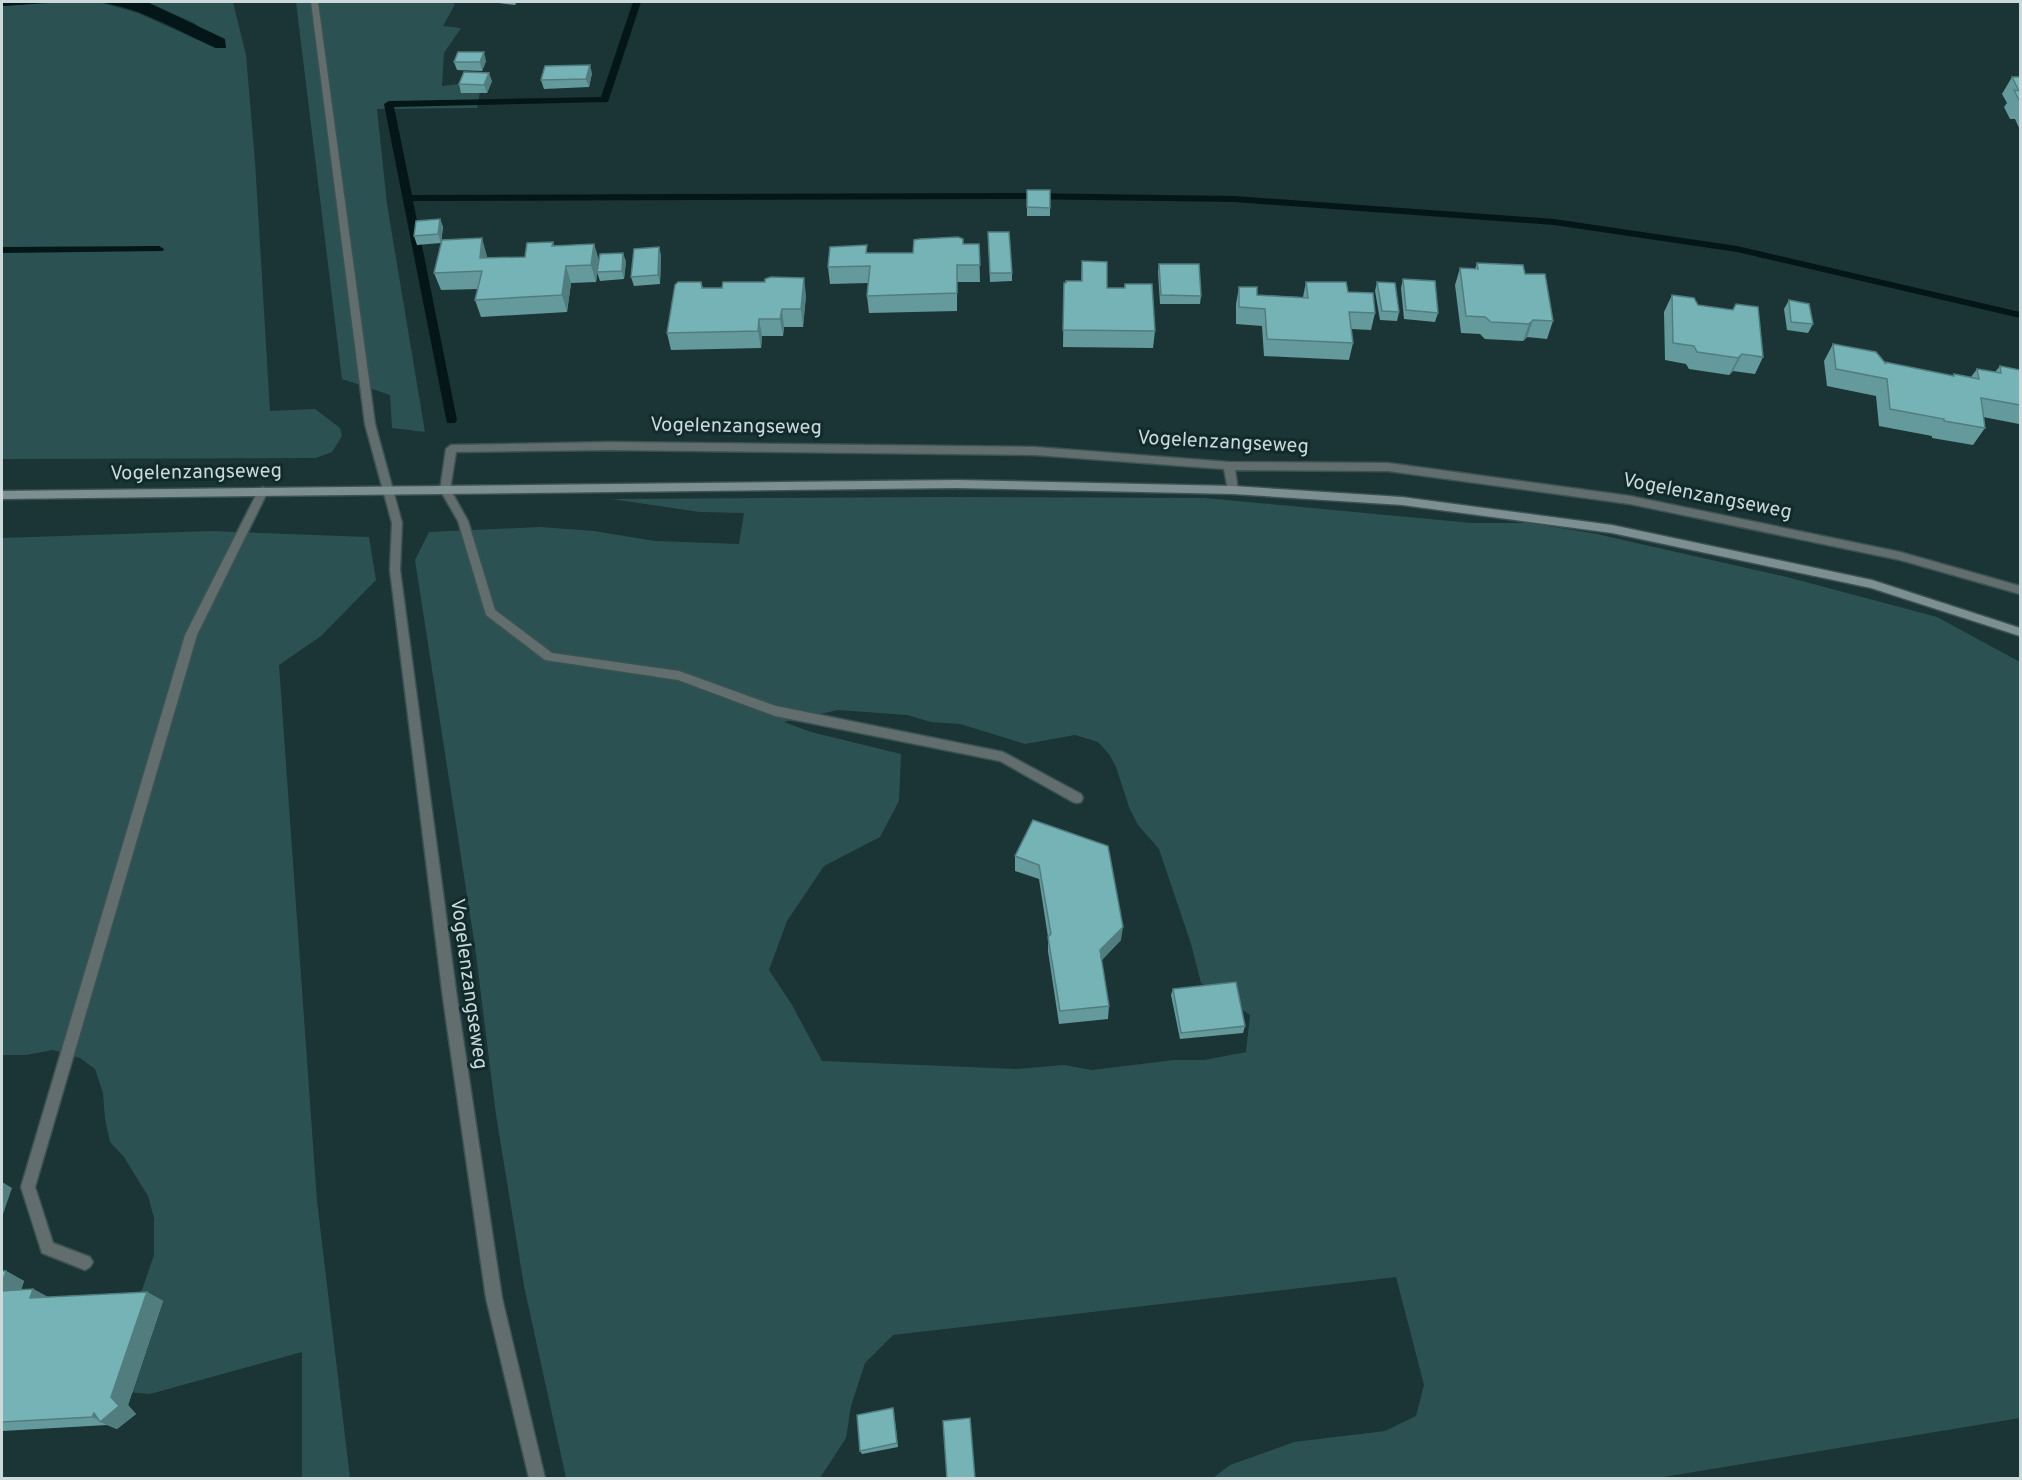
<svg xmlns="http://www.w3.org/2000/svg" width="2022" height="1480" viewBox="0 0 2022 1480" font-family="Overpass,sans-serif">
<rect width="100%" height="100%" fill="#1b3435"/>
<g fill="#2c5152" fill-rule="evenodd">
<polygon points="48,2 103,3 138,13 216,48 225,48 194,23 147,2 233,2 246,55 255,161 270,411 315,409 340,428 342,436 332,452 316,458 2,459 2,6"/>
<polygon points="296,2 448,2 455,4 443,26 461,28 444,53 442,86 482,81 477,108 377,109 387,204 425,432 392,428 390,395 342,379"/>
<path d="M 946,497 L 1205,498 L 1472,523 L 1530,523 L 1597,534 L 1787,577 L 1937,617 L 2020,662 L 2020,1418 L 1658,1478 L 1213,1478 L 1230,1465 L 1294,1442 L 1385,1431 L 1416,1416 L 1424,1385 L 1396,1277 L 893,1335 L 865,1363 L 851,1406 L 846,1438 L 820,1478 L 566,1478 L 524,1286 L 496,1115 L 475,947 L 415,560 L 429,532 L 540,527 L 594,531 L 655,541 L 739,544 L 744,513 L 700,512 L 611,499 ZM 838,710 L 907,715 L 931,722 L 960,724 L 1025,744 L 1075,735 L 1098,742 L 1109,754 L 1116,767 L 1129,807 L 1138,825 L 1159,849 L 1191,944 L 1201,983 L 1250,1015 L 1246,1052 L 1204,1060 L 1174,1060 L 1092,1070 L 1064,1065 L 1017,1069 L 822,1061 L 792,1005 L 769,970 L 787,921 L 824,866 L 880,837 L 899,801 L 901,754 L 811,732 L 784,722 Z"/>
<polygon points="211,531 369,537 376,580 321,636 279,665 317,1201 350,1478 302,1478 302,1352 150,1394 104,1390 124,1313 142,1290 154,1255 154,1218 148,1196 124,1157 110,1142 105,1119 103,1093 95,1069 80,1058 53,1050 26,1055 2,1055 2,538"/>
</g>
<path fill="#041617" d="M 2,2 L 147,2 L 225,39 L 226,48 L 216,48 C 180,32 143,9 104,3 C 71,0 34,4 2,6 Z"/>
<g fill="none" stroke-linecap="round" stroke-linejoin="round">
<g fill="#041617" fill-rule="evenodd">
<polygon points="633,2 641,2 608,102 394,107 412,195 1020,193 1234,196 1554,219 1737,246 2020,312 2020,318 1737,252 1554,225 1234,202 1020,199 413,201 457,420 455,423 447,423 384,104 389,101 601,97"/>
<polygon points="159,246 164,249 163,251 2,253 2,247"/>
</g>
<g stroke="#3b5253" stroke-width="3">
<g id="lane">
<polygon points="445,486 449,487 468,521 495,610 552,653 679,671 776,706 1003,752 1081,794 1083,798 1081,802 1077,803 1073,802 1000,761 775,716 678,680 545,660 486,615 458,521 440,490"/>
<polygon points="263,487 268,491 197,635 35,1187 53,1243 90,1257 93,1262 90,1267 85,1270 42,1253 21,1187 185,635 258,491"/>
<polygon points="397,519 402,523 400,570 457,998 502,1298 545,1478 529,1478 486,1298 443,998 390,570 392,523"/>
</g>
</g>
<g stroke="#3b5253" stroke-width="3">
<g id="street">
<polygon points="311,2 318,2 375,424 402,523 397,527 392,523 365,424"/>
<polygon points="610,442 1035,447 1229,462 1388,463 1630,496 1900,552 2020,586 2020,594 1900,560 1630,504 1388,471 1235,470 1238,490 1233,494 1228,490 1224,469 1035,455 610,450 456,452 450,490 445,494 440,490 446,449 451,445"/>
</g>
</g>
<g stroke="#3b5253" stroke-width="3">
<polygon id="secondary" points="956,480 1233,486 1402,497 1612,525 1872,580 2020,628 2020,636 1871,588 1612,533 1402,505 1233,494 956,488 2,499 2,491"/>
</g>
<use href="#lane" fill="#626d6d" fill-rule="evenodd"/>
<use href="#street" fill="#626d6d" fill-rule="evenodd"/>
<use href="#secondary" fill="#7d8f90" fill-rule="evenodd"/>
</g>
<g fill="#659a9d">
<polygon points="491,2 517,2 515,5"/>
<polygon points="486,61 482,71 457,70 454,62"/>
<polygon points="592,73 589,87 544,89 541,80"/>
<polygon points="2012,77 2020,77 2020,130 2015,119 2010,119 2004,107 2007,103 2002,94"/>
<polygon points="492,81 487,93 461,93 459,84"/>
<rect x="1027" y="190" width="23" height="26"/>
<polygon points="440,219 443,227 441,243 417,245 414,236"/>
<polygon points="988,232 1012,273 1012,281 990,282"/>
<polygon points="553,242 554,246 594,244 599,261 596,282 571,283 567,312 481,317 475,300 478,289 441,290 434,273 487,256 487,258 525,257"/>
<polygon points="963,244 979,244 980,282 957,282 957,311 869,313 867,296 868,283 830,284 828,267 867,245 867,253 913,253"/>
<polygon points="659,247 661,256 660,284 634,286 631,277"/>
<polygon points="626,261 624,279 600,281 597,272"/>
<polygon points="1082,261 1107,288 1124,288 1125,284 1155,331 1153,348 1063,347 1064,283 1081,281"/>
<polygon points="1477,263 1525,274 1553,321 1547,339 1527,337 1523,341 1485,339 1480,334 1461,333 1455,285 1460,268 1475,269"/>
<polygon points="1159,264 1201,296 1200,304 1160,304 1158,272"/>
<polygon points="1403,279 1438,313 1435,322 1404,319 1401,288"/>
<polygon points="701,282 703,288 806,295 803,327 784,327 783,336 762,336 761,348 671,350 667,333"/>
<polygon points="1306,282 1348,292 1375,313 1371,330 1351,329 1353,343 1349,360 1264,356 1262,326 1236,324 1236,304 1239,287 1257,295 1303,297"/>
<polygon points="1377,282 1399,312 1397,321 1380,320 1375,291"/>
<polygon points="1672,295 1698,305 1732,310 1736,304 1763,357 1755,374 1733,371 1729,375 1689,369 1686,364 1665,360 1664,312"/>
<polygon points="1789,300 1813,324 1808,333 1787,330 1784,309"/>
<polygon points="1833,344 1885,363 1885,362 1952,376 1954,374 1971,377 1977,369 1995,372 2000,366 2020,370 2020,422 2019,424 1983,417 1985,428 1973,445 1932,438 1932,436 1879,426 1876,396 1827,386 1824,361"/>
<polygon points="1033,820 1121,940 1101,961 1109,1006 1108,1019 1059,1024 1048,951 1048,937 1039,879 1015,871 1015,856"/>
<polygon points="1173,989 1245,1026 1243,1033 1180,1039 1171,995"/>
<polygon points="2,1271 6,1271 24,1281 21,1290 33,1289 48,1297 147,1292 163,1301 128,1405 136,1414 117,1429 107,1425 2,1431"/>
<polygon points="894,1412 898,1447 862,1454 860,1451"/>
</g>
<g fill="#527d7f">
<polygon points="484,52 486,61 482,71 480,62"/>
<polygon points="590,65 592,73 589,87 586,79"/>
<polygon points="489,73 492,81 487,93 484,85"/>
<polygon points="440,219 443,227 441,243 438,234"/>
<polygon points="482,238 487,256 486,275 480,258"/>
<polygon points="594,244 599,261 596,282 591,265"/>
<polygon points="659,247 661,256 660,284 658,275"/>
<polygon points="623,253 626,261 624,279 622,271"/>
<polygon points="566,266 571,283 567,312 562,295"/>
<polygon points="804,278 806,295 803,327 801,309"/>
<polygon points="782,309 784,327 783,336 780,319"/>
<polygon points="759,319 762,336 761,348 758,331"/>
<polygon points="1533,320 1527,337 1523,341 1529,324"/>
<polygon points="1742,354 1733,371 1729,375 1738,358"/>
<polygon points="1123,927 1121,940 1098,964 1100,950"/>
<polygon points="2,1182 12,1188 2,1217"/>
<polygon points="6,1271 24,1281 17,1301 2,1293 2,1283"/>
<polygon points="33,1289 51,1299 30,1298"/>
<polygon points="147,1292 163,1301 128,1405 136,1414 117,1429 100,1422 101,1421 92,1417 94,1413 111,1397"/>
</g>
<g fill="#75b3b6" stroke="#527d7f" stroke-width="1.5">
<polygon points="458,52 484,52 480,62 454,62"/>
<polygon points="590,65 586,79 541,80 545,66"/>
<polygon points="464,72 489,73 484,85 459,84"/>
<polygon points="2012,77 2020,77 2020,102 2014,90 2019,91"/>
<polygon points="1027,190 1050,190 1050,208 1027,207"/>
<polygon points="440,219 438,234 414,236 416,221"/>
<polygon points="988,232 1009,232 1012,273 990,273"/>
<polygon points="958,237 963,239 963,244 979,244 980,265 957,265 957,293 867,296 870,266 828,267 830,247 867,245 866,253 913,253 914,240 920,239"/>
<polygon points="482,238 480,258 525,257 527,243 553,242 552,246 594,244 591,265 566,266 562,295 475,300 482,271 434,273 442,240"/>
<polygon points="659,247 658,275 631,277 634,249"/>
<polygon points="623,253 622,271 597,272 600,254"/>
<polygon points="1082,261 1107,262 1107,288 1125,288 1125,284 1152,284 1155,331 1063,330 1064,283 1066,283 1066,281 1082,281"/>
<polygon points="1477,263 1523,265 1525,274 1545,274 1553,321 1533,320 1529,324 1491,322 1485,317 1466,316 1460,268 1478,269"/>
<polygon points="1159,264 1199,264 1201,296 1161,295"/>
<polygon points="771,277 804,278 801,309 782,309 780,319 759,319 758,331 667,333 675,285 678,282 701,282 702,288 722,288 723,282 765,282 765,279"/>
<polygon points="1403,279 1435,281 1438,313 1406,310"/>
<polygon points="1306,282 1346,282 1348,292 1373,293 1375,313 1349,312 1353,343 1267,339 1265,309 1239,307 1239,287 1257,287 1257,295 1308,298"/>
<polygon points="1377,282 1395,283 1399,312 1382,311"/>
<polygon points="1672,295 1694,298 1698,305 1733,310 1736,304 1758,307 1763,357 1742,354 1738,358 1697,352 1694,346 1673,343"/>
<polygon points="1789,300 1809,304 1813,324 1791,322"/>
<polygon points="1833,344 1876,352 1886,364 1885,362 1954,376 1954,374 1979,379 1977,369 2001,373 2000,366 2020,370 2020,405 1981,398 1985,428 1944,421 1944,419 1890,409 1887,379 1836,369"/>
<polygon points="1033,820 1108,846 1123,927 1100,950 1109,1006 1060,1011 1048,937 1051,934 1039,865 1015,856"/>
<polygon points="1236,982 1245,1026 1181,1033 1173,989"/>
<polygon points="2,1271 6,1271 2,1283"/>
<polygon points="33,1289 30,1298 147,1292 111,1397 119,1406 100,1422 94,1413 92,1417 2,1422 2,1291"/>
<polygon points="893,1408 897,1443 860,1451 857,1415"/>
<polygon points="970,1418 975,1479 947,1479 943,1421"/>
</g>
<g text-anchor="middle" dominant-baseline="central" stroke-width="6" stroke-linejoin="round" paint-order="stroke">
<g font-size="20" fill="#cbd9da" stroke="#112a2b">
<text transform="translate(736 427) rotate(1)">Vogelenzangseweg</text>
<text transform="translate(1223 443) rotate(3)">Vogelenzangseweg</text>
<text transform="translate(196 473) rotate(-1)">Vogelenzangseweg</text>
<text transform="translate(1707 497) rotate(11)">Vogelenzangseweg</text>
<text transform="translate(468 984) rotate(82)">Vogelenzangseweg</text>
</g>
</g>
<rect width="2022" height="1480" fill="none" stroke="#cbd9da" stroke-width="6"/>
</svg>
